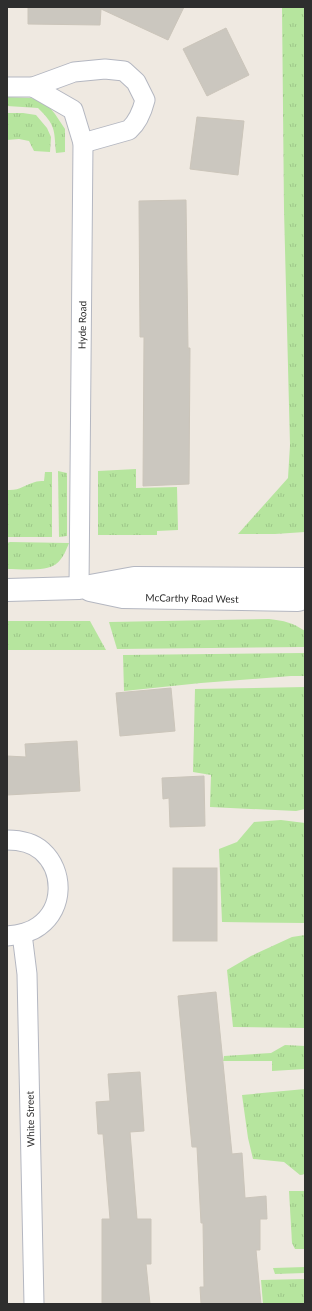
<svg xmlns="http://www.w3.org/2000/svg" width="312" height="1311" viewBox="0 0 312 1311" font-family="Lato,sans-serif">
<defs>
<pattern id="grass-tufts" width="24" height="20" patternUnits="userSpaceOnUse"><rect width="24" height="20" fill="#b6e59e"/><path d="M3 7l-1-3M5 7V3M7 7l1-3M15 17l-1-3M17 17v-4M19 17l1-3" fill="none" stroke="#9dc588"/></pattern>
</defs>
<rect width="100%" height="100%" fill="#efe9e1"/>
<g fill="url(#grass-tufts)">
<polygon points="282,7 305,7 305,532 275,534 238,534 288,478 290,445 284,210"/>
<path d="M 7,97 L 31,98 L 46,103 L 55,114 L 65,129 L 65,152 L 56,153 C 54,129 56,126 38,108 L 7,106 Z"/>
<polygon points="7,113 23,113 36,115 47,128 51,137 50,152 34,151 29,141 19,139 7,140"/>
<polygon points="136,469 136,488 177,487 178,530 157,531 157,535 98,535 98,471"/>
<polygon points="58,471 67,473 67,536 59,537"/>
<path d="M 45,472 L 52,472 L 52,537 L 7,537 L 7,490 C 20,491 24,485 35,482 C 37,481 41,481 44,481 Z"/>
<path d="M 7,543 L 10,542 L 69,543 C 66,550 63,559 56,564 C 46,572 20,569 7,569 Z"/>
<path d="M 269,619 C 285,621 291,622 305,631 L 305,647 L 117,649 L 109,622 Z"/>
<polygon points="7,621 90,621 106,650 7,650"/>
<polygon points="305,653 305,676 291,676 201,683 124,691 123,655"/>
<polygon points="305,687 305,809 296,811 210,807 211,775 193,772 195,689"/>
<polygon points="281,820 305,823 305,923 222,922 219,849 237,842 254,822"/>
<polygon points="305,935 305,1028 233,1027 227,970 251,956 292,937"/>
<polygon points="285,1045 305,1046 305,1069 272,1071 272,1061 223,1061 224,1056 271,1053"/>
<polygon points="305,1089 305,1174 300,1175 284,1162 253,1159 248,1138 242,1095"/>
<polygon points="289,1191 305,1191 305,1249 295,1249 292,1243"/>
<polygon points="305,1267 305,1273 275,1274 273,1268"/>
<polygon points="305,1279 305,1304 263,1304 261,1280"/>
</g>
<g fill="#cbc7bf" stroke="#cbc5ba">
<polygon points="28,7 184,7 168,40 101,9 100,25 28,24"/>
<polygon points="226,28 249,75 207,96 183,49"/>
<polygon points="197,117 244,121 238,175 190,169"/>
<polygon points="186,200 188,348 190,348 189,484 143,486 144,337 140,337 139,201"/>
<polygon points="171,688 175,731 120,736 116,693"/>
<polygon points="77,741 80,791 7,795 7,756 26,757 25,744"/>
<polygon points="204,776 205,826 170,827 169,798 163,799 162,778"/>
<rect x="173" y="868" width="44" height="73"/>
<polygon points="216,992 232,1154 242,1153 245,1198 266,1196 267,1219 260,1219 260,1250 256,1250 261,1304 201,1304 200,1287 204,1287 203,1223 201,1223 197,1147 192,1147 178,996"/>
<polygon points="140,1072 144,1131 130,1132 137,1219 151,1219 151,1264 146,1264 150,1304 102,1304 102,1219 110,1219 103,1134 98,1134 96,1102 110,1101 108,1074"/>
</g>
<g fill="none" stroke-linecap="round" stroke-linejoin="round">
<g stroke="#b4b7c1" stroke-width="21">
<g id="minor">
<path d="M 7,87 L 33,87 L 74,72 L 105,69 L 124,71 L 136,82 L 145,100 C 142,112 138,122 129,130 L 83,143"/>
<polyline points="33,87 73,110 83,143 79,588"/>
<path d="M 7,840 C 20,840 32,842 42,851 C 64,871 64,908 39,926 C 30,933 18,935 7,936"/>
<polyline points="22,934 27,974 34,1304"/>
</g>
</g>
<g stroke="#b4b7c1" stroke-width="24">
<g id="tertiary">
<polyline points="7,590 79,588 134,578 305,579"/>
<polyline points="90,590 123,597 298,600 305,598"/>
</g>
</g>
<use href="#minor" stroke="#fff" stroke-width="19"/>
<use href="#tertiary" stroke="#fff" stroke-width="22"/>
</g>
<g text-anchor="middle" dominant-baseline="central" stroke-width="3.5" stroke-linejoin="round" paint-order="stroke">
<g font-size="10" fill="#2e2e2e" stroke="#fff">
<text transform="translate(82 325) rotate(-89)">Hyde Road</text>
<text transform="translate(192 598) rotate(1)">McCarthy Road West</text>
<text transform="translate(30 1119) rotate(-91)">White Street</text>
</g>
</g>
<rect width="312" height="1311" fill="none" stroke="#2e2e2e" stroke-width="16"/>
</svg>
